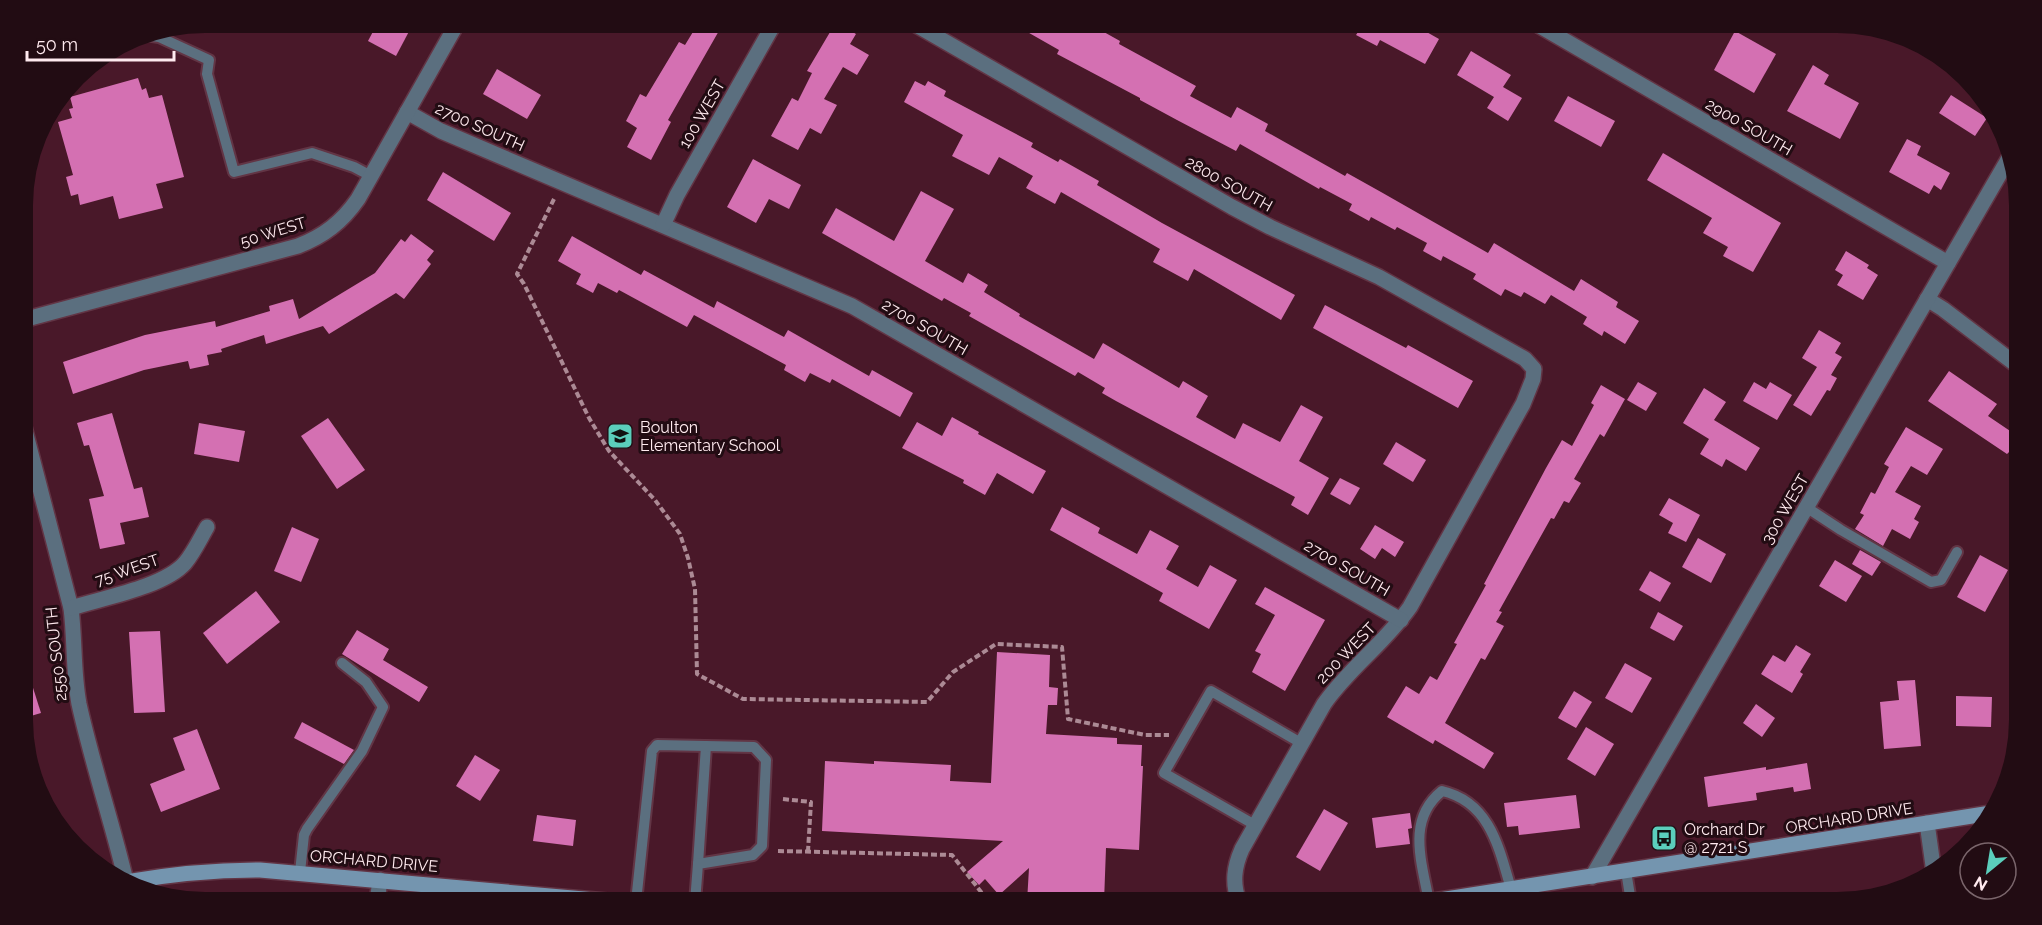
<svg xmlns="http://www.w3.org/2000/svg" width="2042" height="925" viewBox="0 0 2042 925" font-family="Raleway,sans-serif">
<rect width="100%" height="100%" fill="#491829"/>
<g fill="#d470b2">
<polygon points="378,22 414,22 396,56 368,41"/>
<polygon points="699,22 724,22 668,120 671,122 651,160 627,147 637,128 626,121 640,94 646,97 679,42 685,45"/>
<polygon points="836,22 856,34 850,44 869,55 857,75 843,67 824,99 837,105 821,134 810,128 798,150 771,136 792,98 798,101 812,73 807,71"/>
<polygon points="1010,22 1086,22 1120,41 1119,44 1196,86 1190,96 1231,118 1237,107 1268,124 1265,131 1345,176 1347,173 1381,192 1488,253 1494,243 1574,291 1581,279 1618,302 1616,307 1639,321 1625,344 1604,331 1602,336 1583,324 1587,317 1551,295 1545,304 1524,292 1521,297 1505,289 1501,296 1473,279 1476,274 1443,256 1441,261 1423,251 1427,243 1397,227 1395,230 1371,217 1369,221 1349,210 1352,204 1320,187 1319,189 1240,144 1236,151 1177,120 1140,100 1140,98 1057,54 1059,50"/>
<polygon points="1348,22 1409,22 1439,39 1425,64 1380,40 1377,46 1356,35 1360,29"/>
<polygon points="1735,31 1776,54 1754,93 1714,70"/>
<polygon points="1471,51 1511,75 1503,87 1522,98 1508,121 1487,108 1494,97 1457,75"/>
<polygon points="1813,65 1829,75 1824,84 1859,103 1840,139 1787,111"/>
<polygon points="497,69 541,95 527,119 483,94"/>
<polygon points="138,78 142,90 146,88 149,98 162,95 184,177 156,184 163,208 119,219 113,196 80,205 78,194 71,196 66,177 73,175 58,122 72,118 69,109 73,108 70,97"/>
<polygon points="915,81 925,86 928,81 946,91 944,96 1033,143 1031,147 1058,162 1060,159 1099,181 1097,185 1162,223 1295,295 1281,320 1194,269 1188,281 1153,262 1160,249 1061,192 1055,204 1026,188 1033,176 999,157 989,175 952,156 963,135 904,102"/>
<polygon points="1951,95 1987,118 1975,136 1939,113"/>
<polygon points="1568,96 1615,121 1601,147 1554,121"/>
<polygon points="1907,139 1921,146 1917,155 1950,173 1941,190 1934,185 1929,194 1889,172"/>
<polygon points="1663,153 1781,223 1753,272 1723,256 1728,247 1703,233 1712,218 1647,180"/>
<polygon points="753,159 801,185 789,209 769,199 756,223 727,207"/>
<polygon points="443,172 511,213 494,241 427,200"/>
<polygon points="921,191 954,209 925,261 963,283 968,273 988,285 984,292 1020,314 1019,316 1094,359 1103,343 1179,388 1183,381 1208,396 1196,417 1235,439 1243,423 1280,442 1301,405 1323,417 1299,461 1329,478 1308,515 1291,505 1295,497 1116,401 1102,393 1105,388 1078,372 1075,376 969,316 971,313 944,298 942,301 822,233 836,208 894,241"/>
<polygon points="411,234 434,251 427,260 431,264 404,299 396,293 329,334 323,326 266,344 264,335 221,349 222,352 207,355 209,365 190,369 188,361 144,370 73,394 63,362 145,335 215,321 216,327 270,311 269,306 293,299 299,319 375,273 401,239 405,242"/>
<polygon points="572,236 641,275 644,270 714,308 717,301 784,337 788,330 869,376 872,370 913,393 900,417 832,379 830,383 810,373 805,382 784,370 786,365 694,315 687,327 619,290 617,293 598,283 593,293 576,284 581,274 558,261"/>
<polygon points="1846,251 1869,265 1867,268 1878,275 1863,300 1837,285 1843,275 1835,270"/>
<polygon points="1325,305 1406,348 1408,345 1473,381 1458,408 1313,328"/>
<polygon points="1819,330 1841,343 1835,353 1842,357 1831,375 1837,378 1830,391 1827,390 1811,416 1793,405 1817,367 1802,358"/>
<polygon points="1949,371 1997,404 1988,416 2019,437 2019,457 2010,451 2007,454 1928,401"/>
<polygon points="1638,382 1657,393 1646,411 1627,400"/>
<polygon points="1754,382 1766,389 1770,382 1792,395 1777,420 1743,401"/>
<polygon points="1601,385 1625,399 1604,437 1600,434 1574,479 1581,483 1569,503 1564,501 1554,519 1551,518 1499,611 1502,612 1496,622 1504,626 1485,660 1481,658 1445,723 1494,753 1484,769 1435,740 1433,744 1387,717 1406,686 1419,694 1430,676 1437,680 1457,644 1454,643 1486,585 1484,584 1546,468 1562,440 1572,446 1594,405 1591,403"/>
<polygon points="1704,388 1726,402 1714,420 1760,448 1746,471 1726,459 1722,467 1700,454 1709,439 1683,423"/>
<polygon points="112,413 134,489 142,487 149,517 120,523 125,544 100,549 89,499 104,496 89,445 84,446 77,423"/>
<polygon points="952,417 979,432 978,434 1046,471 1033,494 997,473 985,495 963,483 964,480 902,448 917,422 942,436"/>
<polygon points="328,418 365,470 337,489 301,436"/>
<polygon points="199,423 245,431 239,462 194,454"/>
<polygon points="1906,427 1943,449 1927,475 1911,466 1895,492 1921,506 1914,519 1919,522 1910,539 1892,529 1883,546 1855,529 1864,515 1860,513 1871,492 1875,494 1889,467 1884,464"/>
<polygon points="1396,442 1426,460 1413,482 1383,464"/>
<polygon points="1340,478 1360,488 1350,505 1330,494"/>
<polygon points="1669,498 1700,515 1686,542 1668,533 1673,523 1659,515"/>
<polygon points="1062,507 1100,528 1098,533 1137,554 1150,530 1179,546 1166,569 1198,587 1210,565 1237,580 1209,629 1159,601 1163,593 1050,530"/>
<polygon points="1375,525 1404,542 1395,557 1382,548 1375,559 1360,549"/>
<polygon points="292,527 319,539 301,582 274,571"/>
<polygon points="1698,538 1726,554 1711,583 1682,567"/>
<polygon points="1860,550 1881,562 1872,576 1852,564"/>
<polygon points="1980,555 2008,570 1985,612 1957,597"/>
<polygon points="1835,560 1862,576 1846,602 1819,586"/>
<polygon points="1650,571 1671,583 1660,602 1639,590"/>
<polygon points="1265,587 1325,620 1285,691 1252,672 1261,654 1255,651 1275,615 1255,604"/>
<polygon points="256,591 280,622 227,664 203,633"/>
<polygon points="1658,612 1683,626 1674,641 1650,628"/>
<polygon points="357,630 389,649 383,660 428,687 419,702 342,654"/>
<polygon points="160,631 165,712 134,713 129,632"/>
<polygon points="1796,645 1811,654 1800,672 1803,674 1792,693 1761,674 1773,655 1785,662"/>
<polygon points="997,652 1050,655 1049,687 1058,688 1057,705 1048,705 1046,734 1117,738 1117,744 1142,745 1141,766 1143,766 1139,850 1106,848 1104,902 1027,902 1029,868 999,895 985,879 979,885 967,872 1003,841 822,831 825,761 874,764 874,761 951,765 950,781 991,783"/>
<polygon points="1625,663 1652,678 1632,713 1605,698"/>
<polygon points="24,672 28,672 41,713 24,718"/>
<polygon points="1915,680 1921,746 1884,749 1880,702 1899,700 1897,681"/>
<polygon points="1574,691 1592,702 1576,728 1558,718"/>
<polygon points="1956,696 1992,697 1991,727 1956,726"/>
<polygon points="1756,704 1775,718 1762,737 1743,723"/>
<polygon points="302,722 354,750 344,764 294,738"/>
<polygon points="1586,727 1614,744 1595,776 1567,759"/>
<polygon points="197,729 220,789 161,812 150,784 185,770 173,738"/>
<polygon points="475,755 500,770 480,801 456,786"/>
<polygon points="1807,763 1811,789 1794,792 1793,787 1756,793 1757,800 1708,807 1704,777 1766,767 1766,770"/>
<polygon points="1576,795 1580,828 1519,835 1518,826 1507,827 1504,803"/>
<polygon points="1324,809 1348,823 1320,871 1296,857"/>
<polygon points="1410,813 1412,828 1408,829 1410,844 1376,848 1372,818"/>
<polygon points="537,815 576,820 573,846 533,841"/>
</g>
<g fill="none" stroke-linecap="round" stroke-linejoin="round">
<g stroke="#623545" stroke-width="14">
<g id="service">
<polyline points="130,40 146,35 159,37 209,60 207,74 234,172 312,153 354,167 371,176"/>
<polyline points="1806,507 1841,530 1931,582 1941,580 1957,552"/>
<polyline points="1255,825 1164,773 1211,691 1301,743"/>
<polyline points="698,864 706,746"/>
<polyline points="1626,871 1631,902"/>
<polyline points="300,872 304,835 307,829 362,751 383,707 366,682 342,663"/>
<polyline points="636,902 652,751 657,745 754,747 766,760 762,846 753,855 698,864 695,902"/>
<path d="M 1429,902 C 1422,862 1406,820 1442,791 C 1490,802 1499,848 1511,889"/>
</g>
</g>
<g stroke="#623545" stroke-width="18">
<g id="minor">
<path d="M 911,22 L 1232,207 L 1270,227 L 1379,277 L 1525,359 L 1534,369 L 1533,379 L 1523,404 L 1410,607 C 1385,643 1349,668 1324,704 L 1242,849 C 1234,867 1232,883 1239,902"/>
<polyline points="1533,22 1948,263"/>
<polyline points="407,112 441,131 852,306 1401,620"/>
<polyline points="663,225 677,195 775,22"/>
<polyline points="1927,299 1943,309 2018,366"/>
<path d="M 23,320 L 298,246 C 324,236 342,222 358,199 L 458,22"/>
<path d="M 23,423 L 71,608 C 75,640 73,672 79,704 C 92,763 112,822 126,881"/>
<path d="M 71,608 C 102,598 164,587 185,563 C 194,552 200,539 207,527"/>
<polyline points="1927,823 1934,873"/>
<polyline points="377,902 380,880"/>
</g>
</g>
<g stroke="#623545" stroke-width="18">
<polyline id="tertiary" points="1592,877 2009,158"/>
</g>
<g stroke="#623545" stroke-width="18">
<g id="secondary">
<path d="M 126,882 C 171,874 214,870 260,870 L 618,902"/>
<polyline points="1427,902 1991,813"/>
</g>
</g>
<g stroke="#ac8a95" stroke-width="4" stroke-dasharray="6 3" stroke-linecap="butt">
<polyline points="554,199 517,274 524,284 589,418 609,451 655,500 680,534 688,558 695,589 697,674 743,699 927,702 953,672 996,644 1062,647 1068,719 1145,735 1169,735"/>
<polyline points="783,799 811,802 808,851"/>
<polyline points="778,851 952,855 989,902"/>
</g>
<use href="#service" stroke="#5b6f7f" stroke-width="10"/>
<use href="#minor" stroke="#5b6f7f" stroke-width="15"/>
<use href="#tertiary" stroke="#5b6f7f" stroke-width="15"/>
<use href="#secondary" stroke="#7495af" stroke-width="15"/>
</g>
<defs>
<g id="school-square" transform="scale(1.35)"><rect x="-9" y="-9" width="18" height="18" rx="4" fill="#5bcebc" stroke="#220c13"/><path d="M0-5L7-2L0 1L-7-2ZM-4 1L0 2.5L4 1V4Q0 6-4 4Z" fill="#111"/></g>
<g id="bus-square" transform="scale(1.35)"><rect x="-9" y="-9" width="18" height="18" rx="4" fill="#5bcebc" stroke="#220c13"/><path d="M-5-6H5V4H4V6H2V4H-2V6H-4V4H-5ZM-3.5-4V0h7V-4ZM-3.5 1.2v1.5H-2V1.2ZM2 1.2v1.5H3.5V1.2Z" fill="#111"/></g>
</defs>
<g fill-rule="evenodd">
<use href="#school-square" x="620" y="436"/>
<use href="#bus-square" x="1664" y="838"/>
</g>
<g text-anchor="middle" dominant-baseline="central" stroke-width="6" stroke-linejoin="round" paint-order="stroke">
<g font-size="16" fill="#ffeaef" stroke="#220c13">
<text transform="translate(702 114) rotate(-60)">100 WEST</text>
<text transform="translate(480 127) rotate(24)">2700 SOUTH</text>
<text transform="translate(1749 127) rotate(30)">2900 SOUTH</text>
<text transform="translate(1229 184) rotate(29)">2800 SOUTH</text>
<text transform="translate(273 232) rotate(-17)">50 WEST</text>
<text transform="translate(925 327) rotate(30)">2700 SOUTH</text>
<text transform="translate(1785 509) rotate(-60)">300 WEST</text>
<text transform="translate(1347 568) rotate(30)">2700 SOUTH</text>
<text transform="translate(127 570) rotate(-19)">75 WEST</text>
<text transform="translate(1346 653) rotate(-46)">200 WEST</text>
<text transform="translate(56 654) rotate(-96)">2550 SOUTH</text>
<text transform="translate(1849 818) rotate(-9)">ORCHARD DRIVE</text>
<text transform="translate(374 861) rotate(5)">ORCHARD DRIVE</text>
</g>
<g font-size="16" fill="#ffeaef" stroke="#220c13" text-anchor="start">
<text x="640" y="427">Boulton<tspan x="640" dy="18">Elementary School</tspan></text>
<text x="1684" y="829">Orchard Dr<tspan x="1684" dy="18">@ 2721 S</tspan></text>
</g>
</g>
<path d="M0 0H2042V925H0ZM205 33H1837A172 172 0 0 1 2009 205V720A172 172 0 0 1 1837 892H205A172 172 0 0 1 33 720V205A172 172 0 0 1 205 33Z" fill="#220c13" fill-rule="evenodd"/>
<g transform="translate(1988 871) rotate(210)"><circle r="28" fill="#220c13" stroke="#7a656b" stroke-width="1.5"/>
<path d="M0-4.5L10 22L0 15L-10 22Z" fill="#5bcebc"/>
<text y="-9" font-size="16" font-weight="bold" text-anchor="middle" fill="#ffeaef">N</text>
</g>
<path d="M27 51v9h147v-9" fill="none" stroke="#ffeaef" stroke-width="3"/>
<text x="36" y="51" font-size="18" fill="#ffeaef" stroke="#220c13" stroke-width="4.5" paint-order="stroke">50 m</text>
</svg>
